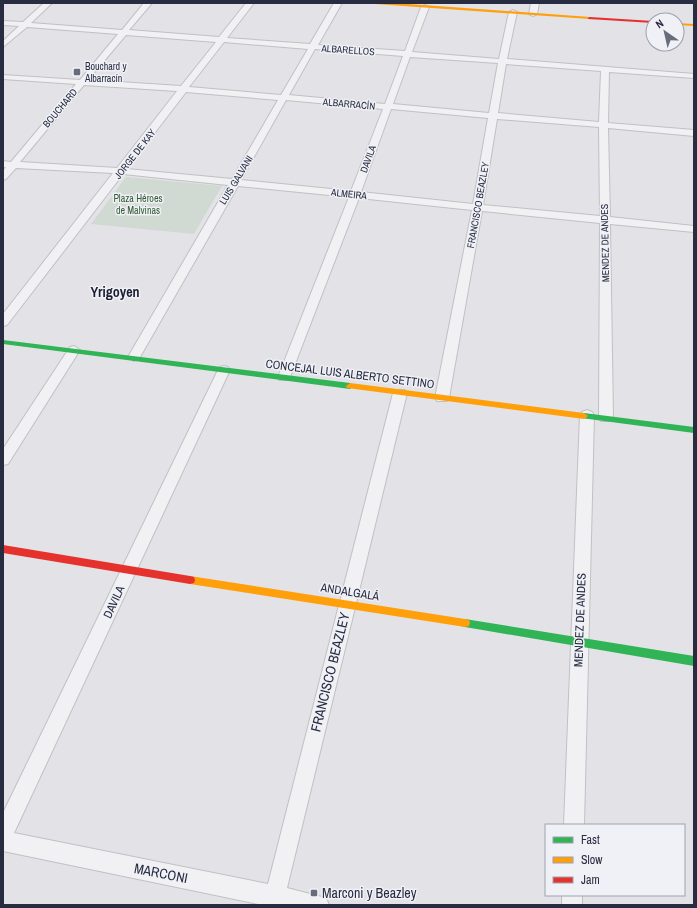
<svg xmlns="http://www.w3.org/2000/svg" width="697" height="908" viewBox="0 0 697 908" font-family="'Archivo Narrow',sans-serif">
<rect width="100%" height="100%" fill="#e2e2e7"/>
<polygon fill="#d0dad2" points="126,177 222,186 194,234 91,224"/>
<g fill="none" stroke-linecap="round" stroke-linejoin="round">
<g stroke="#c0c0c5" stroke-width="2">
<g id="street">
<path d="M 44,3 L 52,3 L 31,23 L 122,30 L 144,3 L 152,3 L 129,30 L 219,37 L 246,3 L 254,3 L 227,38 L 310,44 L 334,3 L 342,3 L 318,45 L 405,51 L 421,7 L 425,5 L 429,7 L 412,52 L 499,59 L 509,12 L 513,10 L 517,12 L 507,59 L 694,74 L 694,78 L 609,72 L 608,123 L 694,130 L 694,136 L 608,128 L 610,217 L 694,226 L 694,232 L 610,224 L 613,418 L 611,421 L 601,421 L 599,418 L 600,223 L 482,211 L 449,398 L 447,401 L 437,401 L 435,398 L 472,210 L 359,198 L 290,377 L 289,380 L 279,380 L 278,377 L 349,197 L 238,186 L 140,357 L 134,361 L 128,357 L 228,185 L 123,174 L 7,325 L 3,326 L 3,314 L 113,173 L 16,168 L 6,179 L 3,180 L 3,171 L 6,167 L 3,167 L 3,161 L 11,162 L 76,84 L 3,79 L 3,75 L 80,80 L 118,34 L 27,27 L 3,47 L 3,41 L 19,26 L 3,25 L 3,21 L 23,22 ZM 126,35 L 216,42 L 181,86 L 88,80 ZM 224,42 L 308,49 L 281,95 L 189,87 ZM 315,49 L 403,56 L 385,104 L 289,95 ZM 410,57 L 498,63 L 489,113 L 393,104 ZM 506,64 L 601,71 L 599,122 L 498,113 ZM 84,85 L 177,91 L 117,168 L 20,162 ZM 186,92 L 278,100 L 232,179 L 127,169 ZM 286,100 L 383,109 L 351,191 L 241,180 ZM 391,109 L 488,118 L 473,204 L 361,192 ZM 497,119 L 599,127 L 600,216 L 483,205 Z"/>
<polygon points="531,3 539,3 537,14 533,16 529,14"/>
<polygon points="74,346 80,350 8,464 3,465 3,449 70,347"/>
<polygon points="224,366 228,367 230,370 14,833 268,884 393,393 395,390 405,390 407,393 287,888 326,898 329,905 263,905 3,851 3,813 218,370 220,367"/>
<polygon points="587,410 592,412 594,415 584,825 564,825 580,415 582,412"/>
<rect x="562" y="895" width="20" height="10"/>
</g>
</g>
<use href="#street" fill="#f1f1f3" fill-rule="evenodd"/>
<g fill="#30b455" fill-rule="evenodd">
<polygon points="3,340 350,383 354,386 350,389 3,344"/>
<polygon points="584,413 694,427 694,433 581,418 580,416"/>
<polygon points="465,619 694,656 694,666 465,627 461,626 460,623 461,620"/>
</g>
<g fill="#ff9f0a" fill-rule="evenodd">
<polygon points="373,3 395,3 590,17 592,18 590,19 375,4"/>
<polygon points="677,23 694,24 694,26 677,25"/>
<polygon points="350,383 584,413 588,416 584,419 347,388 346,386"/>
<polygon points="190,576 465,619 469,620 470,623 469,626 465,627 190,584 186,583 185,580 186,577"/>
</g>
<g fill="#e5322d" fill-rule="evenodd">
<polygon points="590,17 653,21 653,23 588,19 588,18"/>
<polygon points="3,545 190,576 194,577 195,580 194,583 190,584 3,553"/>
</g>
</g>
<g fill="#696c7a" stroke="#eff1f6" stroke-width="1.5">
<rect x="73" y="68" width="8" height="8" rx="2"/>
<rect x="310" y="889" width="8" height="8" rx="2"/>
</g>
<g text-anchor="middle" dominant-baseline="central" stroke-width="3" stroke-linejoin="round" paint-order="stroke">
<g font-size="10" fill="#282c40" stroke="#eff1f6">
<text transform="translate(348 50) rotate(4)">ALBARELLOS</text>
<text transform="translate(349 104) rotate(5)">ALBARRACÍN</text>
<text transform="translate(60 108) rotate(-50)">BOUCHARD</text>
<text transform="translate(135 154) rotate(-52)">JORGE DE KAY</text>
<text transform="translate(368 159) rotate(-70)">DAVILA</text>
<text transform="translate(236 180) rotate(-59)">LUIS GALVANI</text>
<text transform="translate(349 194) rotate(6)">ALMEIRA</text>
<text transform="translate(478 205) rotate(-80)">FRANCISCO BEAZLEY</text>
<text transform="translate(605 243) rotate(-91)">MENDEZ DE ANDES</text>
</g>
<g font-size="10" fill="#282c40" stroke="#eff1f6" text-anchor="start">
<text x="85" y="66">Bouchard y<tspan x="85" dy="12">Albarracín</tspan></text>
</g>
<g font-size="10" fill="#355c36" stroke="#eff1f6">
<text x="138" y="198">Plaza Héroes<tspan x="138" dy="12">de Malvinas</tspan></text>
</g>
<g font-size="12" fill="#282c40" stroke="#eff1f6">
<text transform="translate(350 374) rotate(7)">CONCEJAL LUIS ALBERTO SETTINO</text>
<text transform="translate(350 592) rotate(9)">ANDALGALÁ</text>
<text transform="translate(114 602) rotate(-65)">DAVILA</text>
<text transform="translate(580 620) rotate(-88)">MENDEZ DE ANDES</text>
</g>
<g font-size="14" font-weight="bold" fill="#1b1e31" stroke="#eff1f6">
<text x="115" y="292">Yrigoyen</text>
</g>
<g font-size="14" fill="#282c40" stroke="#eff1f6">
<text transform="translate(330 672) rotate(-76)">FRANCISCO BEAZLEY</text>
<text transform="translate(161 873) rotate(11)">MARCONI</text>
</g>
<g font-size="14" fill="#282c40" stroke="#eff1f6" text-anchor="start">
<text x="322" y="893">Marconi y Beazley</text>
</g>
</g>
<rect width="697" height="908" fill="none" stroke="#282c40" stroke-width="8"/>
<rect x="545" y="824" width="140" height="72" fill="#eff1f6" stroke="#9fa2ad"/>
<rect x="553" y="837" width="20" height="6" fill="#30b455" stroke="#9fa2ad"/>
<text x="581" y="844" font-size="12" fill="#282c40">Fast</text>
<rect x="553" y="857" width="20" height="6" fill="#ff9f0a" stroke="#9fa2ad"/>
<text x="581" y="864" font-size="12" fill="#282c40">Slow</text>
<rect x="553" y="877" width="20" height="6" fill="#e5322d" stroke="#9fa2ad"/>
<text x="581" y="884" font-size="12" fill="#282c40">Jam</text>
<g transform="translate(665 32) rotate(326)"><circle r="19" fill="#eff1f6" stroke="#9fa2ad"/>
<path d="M0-3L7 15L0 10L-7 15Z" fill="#696c7a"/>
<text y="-6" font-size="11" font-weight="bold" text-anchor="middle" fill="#282c40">N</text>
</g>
</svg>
